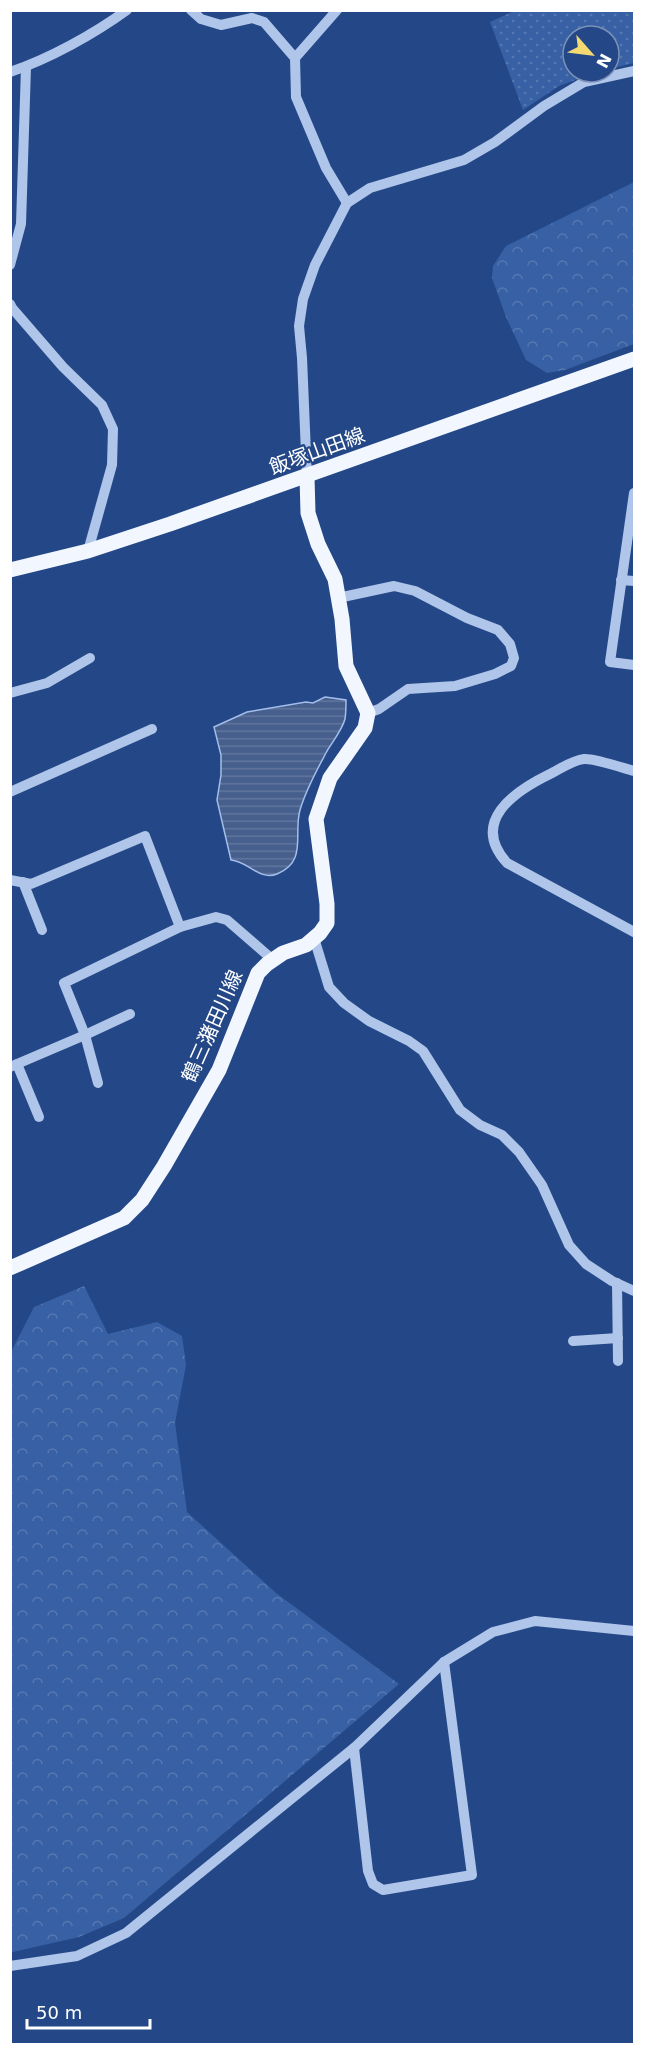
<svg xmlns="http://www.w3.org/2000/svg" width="645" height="2055" viewBox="0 0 645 2055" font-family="'DejaVu Sans','Noto Sans JP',sans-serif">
<defs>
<pattern id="forest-crowns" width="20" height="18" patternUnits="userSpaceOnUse" patternTransform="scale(1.5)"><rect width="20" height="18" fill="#3860a4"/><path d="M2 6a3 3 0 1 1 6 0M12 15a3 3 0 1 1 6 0" fill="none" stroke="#5678b2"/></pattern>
<pattern id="park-dots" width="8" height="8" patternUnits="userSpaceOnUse" patternTransform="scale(1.5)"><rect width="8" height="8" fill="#3860a4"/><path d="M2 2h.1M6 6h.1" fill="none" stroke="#5678b2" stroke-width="1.8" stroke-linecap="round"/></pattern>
<pattern id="water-rules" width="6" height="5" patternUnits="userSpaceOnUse" patternTransform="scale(1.5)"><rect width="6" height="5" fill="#465f8d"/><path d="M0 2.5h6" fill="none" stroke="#62779e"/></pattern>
</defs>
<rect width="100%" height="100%" fill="#244887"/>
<g fill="url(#forest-crowns)">
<polygon points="634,182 634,344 565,370 547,373 526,360 506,317 492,278 493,266 506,246"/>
<polygon points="84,1286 108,1334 157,1322 182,1336 186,1365 175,1423 187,1512 276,1593 399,1684 124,1918 79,1937 13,1952 10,1951 11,1352 34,1307"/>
</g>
<polygon fill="url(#park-dots)" points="514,11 634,11 634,63 609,69 609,36 573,36 573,72 597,72 559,86 523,110 490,22"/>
<path fill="url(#water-rules)" stroke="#a3beea" stroke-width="1.5" d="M 325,697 L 346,700 C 346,706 346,713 345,719 C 342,730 333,741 327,751 C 317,770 306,789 300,810 C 293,834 308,861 277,874 C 259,881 248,861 231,860 L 217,800 L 221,775 L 221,755 L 214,727 L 247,712 L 306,702 L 313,703 Z"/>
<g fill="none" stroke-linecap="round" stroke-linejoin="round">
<g stroke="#afc5e9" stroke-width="10">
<polyline points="191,10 201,19 221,25 252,18 264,22 295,58 296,97 326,168 347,203"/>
<polyline points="295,58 337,10"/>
<path d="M 10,72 C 49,59 94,34 127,10"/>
<polyline points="10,265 21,224 26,67"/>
<polyline points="10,304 12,308 63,367 102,405 113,429 112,465 88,551"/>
<polyline points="307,477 302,358 299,326 303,299 315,265 347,203 370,188 464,160 495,142 544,106 584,82 634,71"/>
<polyline points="634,493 610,662 634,665"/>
<polyline points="621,580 634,581"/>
<polyline points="338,598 394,586 415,591 467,618 498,630 510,644 514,658 511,666 495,674 455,686 408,689 379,709 368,713"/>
<polyline points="10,693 47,683 90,658"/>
<path d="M 634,771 C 623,768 594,758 584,759 C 573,760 560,769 550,774 C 513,792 470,822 507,863 L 634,932"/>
<polyline points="10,792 152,729"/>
<polyline points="10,880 31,884 145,836 180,927 216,917 227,920 273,960"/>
<polyline points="23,882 42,930"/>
<polyline points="314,938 329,987 344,1003 369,1021 409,1041 423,1051 460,1110 480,1125 502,1135 519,1152 542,1185 569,1245 586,1264 612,1281 634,1291"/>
<polyline points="17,1064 39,1117"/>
<polyline points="10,1067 85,1035 64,983 180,927"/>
<polyline points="98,1083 85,1035 130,1014"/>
<polyline points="617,1283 618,1361"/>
<polyline points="573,1341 618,1338"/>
<polyline points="354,1748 368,1871 373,1884 383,1890 472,1875 444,1662"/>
<polyline points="10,1966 77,1956 126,1933 354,1748 444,1662 493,1632 535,1621 634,1631"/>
</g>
<g stroke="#f2f6fe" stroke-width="15">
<polyline points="10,570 88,551 170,524 634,359"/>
<polyline points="10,1268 124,1218 142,1200 164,1166 219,1070 258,973 267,964 283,953 306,945 320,933 327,923 327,904 316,819 330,778 365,728 368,713 346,666 342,619 335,579 318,544 308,513 307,477"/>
</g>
</g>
<g text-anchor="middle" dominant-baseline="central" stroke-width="4.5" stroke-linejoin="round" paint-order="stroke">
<g font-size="20" fill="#fff" stroke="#244887">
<text transform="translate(317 451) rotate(-20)">飯塚山田線</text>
<text transform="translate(212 1026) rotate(-66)">鶴三潴田川線</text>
</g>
</g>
<rect width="645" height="2055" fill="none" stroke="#ffffff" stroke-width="24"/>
<g transform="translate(591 54) rotate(118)"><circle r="28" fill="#244887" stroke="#7c91b7" stroke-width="1.5"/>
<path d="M0-4.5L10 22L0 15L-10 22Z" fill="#f4d872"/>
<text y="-9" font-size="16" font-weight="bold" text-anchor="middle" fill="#ffffff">N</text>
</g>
<path d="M27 2019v9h123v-9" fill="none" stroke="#ffffff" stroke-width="3"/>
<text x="36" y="2019" font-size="18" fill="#ffffff" stroke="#244887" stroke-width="4.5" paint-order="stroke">50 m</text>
</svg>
